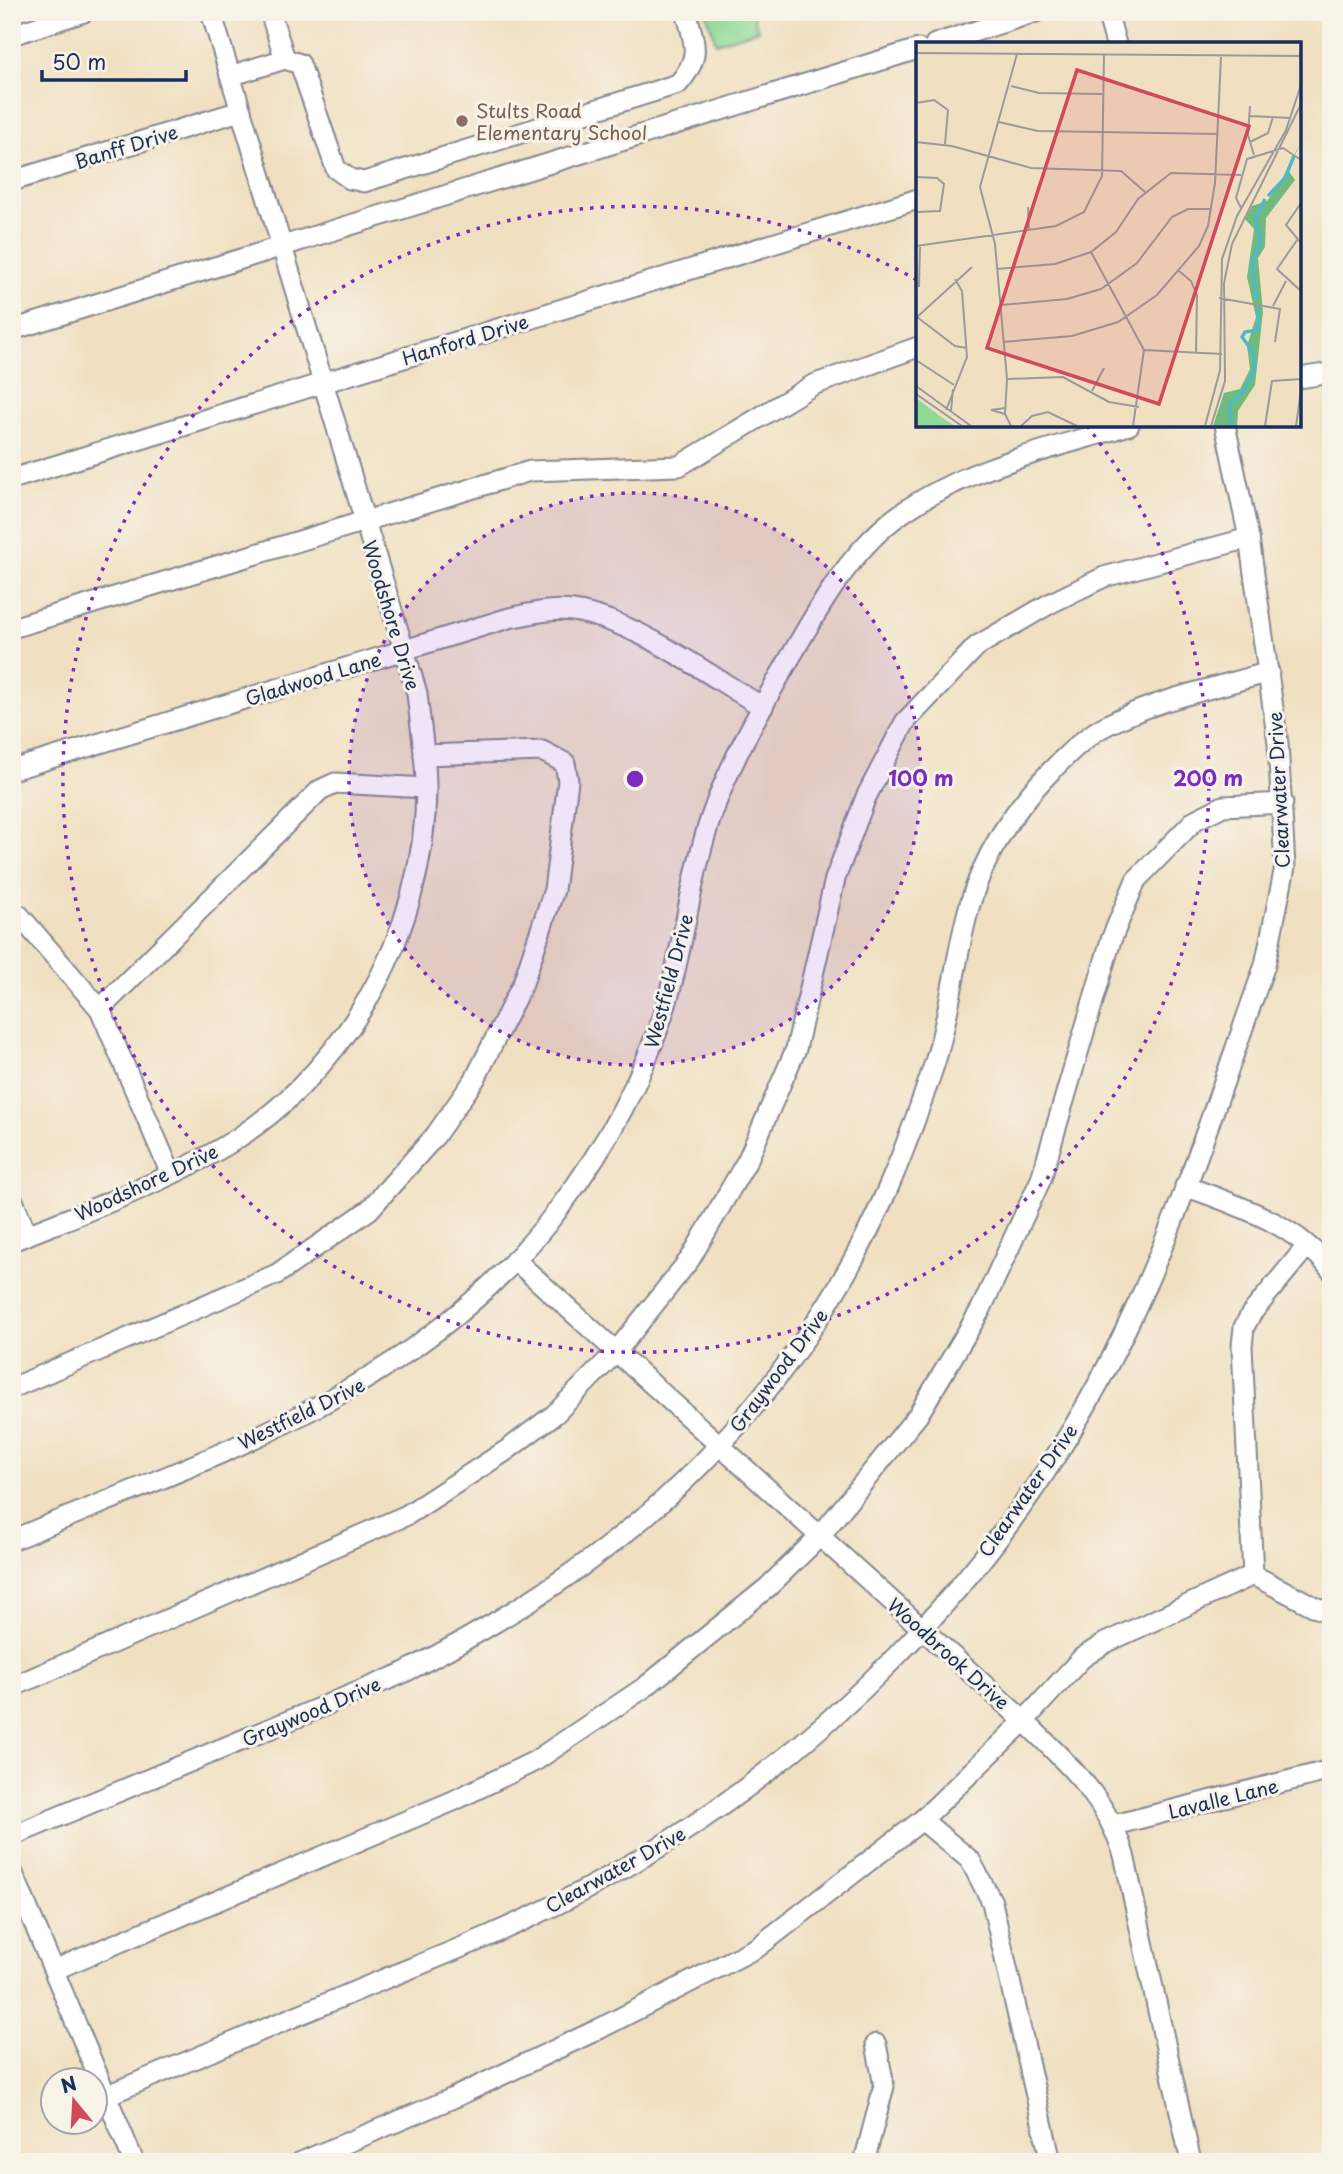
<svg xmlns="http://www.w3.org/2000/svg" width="1343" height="2174" viewBox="0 0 1343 2174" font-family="'Playpen Sans',sans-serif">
<rect width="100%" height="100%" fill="#f7f3e8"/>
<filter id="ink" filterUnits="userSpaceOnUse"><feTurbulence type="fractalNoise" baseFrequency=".0143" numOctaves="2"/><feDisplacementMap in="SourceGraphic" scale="14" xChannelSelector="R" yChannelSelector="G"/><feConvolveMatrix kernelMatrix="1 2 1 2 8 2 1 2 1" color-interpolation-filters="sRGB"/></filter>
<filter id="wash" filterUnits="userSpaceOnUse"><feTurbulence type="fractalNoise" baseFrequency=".00686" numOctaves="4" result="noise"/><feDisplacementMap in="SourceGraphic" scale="28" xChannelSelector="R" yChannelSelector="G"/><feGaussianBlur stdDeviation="1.57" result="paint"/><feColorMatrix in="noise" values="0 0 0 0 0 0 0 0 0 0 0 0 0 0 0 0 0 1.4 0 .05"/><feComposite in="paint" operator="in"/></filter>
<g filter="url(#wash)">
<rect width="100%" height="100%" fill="#f0e0c1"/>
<polygon fill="#8ed995" stroke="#54847a" stroke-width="2" points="706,12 752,12 758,30 716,43"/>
</g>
<g filter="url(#ink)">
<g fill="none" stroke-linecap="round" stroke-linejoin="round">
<g stroke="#868890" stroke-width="23">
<g id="minor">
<polyline points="270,12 285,59"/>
<polyline points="1107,12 1116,44"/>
<polyline points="12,35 84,12"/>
<polyline points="935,44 1036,12"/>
<path d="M 230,76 L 285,59 L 300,64 L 336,169 L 350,179 L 364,182 L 678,84 C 702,57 695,44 686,12"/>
<polyline points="12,181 240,111"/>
<polyline points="12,330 918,49"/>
<polyline points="1299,378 1331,373"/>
<polyline points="12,479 918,199"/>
<polyline points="12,628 530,471 679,466 813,385 918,347"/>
<path d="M 12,770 L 509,618 C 529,614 552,608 573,611 C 635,620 708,675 763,707"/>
<polyline points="12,917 19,915 100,1009 171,1174"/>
<polyline points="100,1009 320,790 335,783 426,788"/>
<path d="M 1185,1186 C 1239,1206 1295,1223 1331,1270"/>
<polyline points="12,1198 27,1235"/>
<path d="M 12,1241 C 79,1214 148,1189 211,1154 C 342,1083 426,935 426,787 C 426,756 420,724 417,693 L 211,12"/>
<path d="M 515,1260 L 1024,1721 C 1066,1762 1106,1797 1124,1855 L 1191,2162"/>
<polyline points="12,1388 277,1274 369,1210 435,1136 475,1079 523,983 554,890 568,781 565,763 542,751 424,755"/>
<path d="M 12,1540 C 212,1456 425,1389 560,1207 C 607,1145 646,1073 668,998 C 685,939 691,876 711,817 C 732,756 766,700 798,644 C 825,597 856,545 902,513 C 968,466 1053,449 1129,425"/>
<polyline points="1253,1575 1317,1608 1331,1613"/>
<polyline points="12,1687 407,1515 507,1450 555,1414 616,1352 690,1259 748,1159 796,1049 835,879 866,797 905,722 977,646 1049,604 1104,577 1249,538"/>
<polyline points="1114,1825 1331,1770"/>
<path d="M 12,1836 L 401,1674 C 581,1583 723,1474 830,1300 C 876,1227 908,1144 935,1062 C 951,1011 955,956 970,904 C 984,855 1014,809 1049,773 C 1067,755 1086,735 1109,724 C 1158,699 1216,688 1269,672"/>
<polyline points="12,1871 134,2162"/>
<polyline points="54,1970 453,1801 535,1761 645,1687 768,1587 820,1536 918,1415 981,1309 1041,1179 1111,940 1136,880 1195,820 1223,806 1283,803"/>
<path d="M 105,2096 C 197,2057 290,2019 382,1980 C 448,1953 514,1927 577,1894 C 811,1772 1010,1571 1124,1333 C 1181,1215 1221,1088 1265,965 L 1285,867 L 1278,743 L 1249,538 L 1225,425"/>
<polyline points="301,2162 453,2098 599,2029 758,1947 922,1820"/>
<polyline points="864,2162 884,2086 876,2044"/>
<polyline points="1051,2162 992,1902 970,1860 922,1820 1024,1721 1082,1658 1105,1643 1253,1575 1242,1346 1244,1327 1251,1314 1307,1246"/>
</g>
</g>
<use href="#minor" stroke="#fff" stroke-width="19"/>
</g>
</g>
<circle cx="635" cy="779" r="286" fill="#7b2cbf" fill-opacity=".12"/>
<g fill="none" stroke="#7b2cbf" stroke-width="3.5" stroke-dasharray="3.5 7">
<circle cx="635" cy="779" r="286"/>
<path d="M1087 426A573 573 0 1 1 917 280"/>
</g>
<circle fill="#8d6e63" stroke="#f7f3e8" stroke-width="2.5" cx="462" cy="121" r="7"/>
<g text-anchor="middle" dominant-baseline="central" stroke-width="6" stroke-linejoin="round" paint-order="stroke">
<g font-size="19" fill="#785e54" stroke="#f7f3e8" text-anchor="start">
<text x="476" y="110">Stults Road<tspan x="476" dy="22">Elementary School</tspan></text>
</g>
<g font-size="19" fill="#1b2f5e" stroke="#f7f3e8">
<text transform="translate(126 146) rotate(-17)">Banff Drive</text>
<text transform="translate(465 339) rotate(-17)">Hanford Drive</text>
<text transform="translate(392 615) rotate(73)">Woodshore Drive</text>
<text transform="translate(313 678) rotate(-17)">Gladwood Lane</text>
<text transform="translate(1278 790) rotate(-93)">Clearwater Drive</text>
<text transform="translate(668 981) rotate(-75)">Westfield Drive</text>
<text transform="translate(146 1182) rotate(-25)">Woodshore Drive</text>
<text transform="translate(778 1370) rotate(-53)">Graywood Drive</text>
<text transform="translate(301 1413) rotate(-26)">Westfield Drive</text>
<text transform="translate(1027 1490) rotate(-55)">Clearwater Drive</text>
<text transform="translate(949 1653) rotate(42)">Woodbrook Drive</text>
<text transform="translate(311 1711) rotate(-23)">Graywood Drive</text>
<text transform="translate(1223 1798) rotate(-14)">Lavalle Lane</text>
<text transform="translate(615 1869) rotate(-29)">Clearwater Drive</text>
</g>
</g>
<g transform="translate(916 42)">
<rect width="385" height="385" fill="#f0e0c1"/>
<path d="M 0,356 L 28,377 L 39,384 L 0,384 Z" fill="#8ed995"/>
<path d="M 385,100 L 372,128 L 379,138 L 350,176 L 349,205 L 342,216 L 347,270 L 339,343 L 322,369 L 321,384 L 297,384 L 308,351 L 324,347 L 334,327 L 331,304 L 340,275 L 331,235 L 338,187 L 329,177 L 336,164 L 351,159 L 363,143 Z" fill="#72b97e"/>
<path fill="none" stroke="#4dbac7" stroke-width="3.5" d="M 352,154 L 369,136 L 378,114M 341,258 L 336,220 L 345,198 L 339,178 L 349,157M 316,384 L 313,363 L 330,346 L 339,326 L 337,310 L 326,295 L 329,290 L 342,288 L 342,264"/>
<path fill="none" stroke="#9b9999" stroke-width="2" d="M 0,11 L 385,14M 95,44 L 123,51 L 186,52M 0,61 L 18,58 L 32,68 L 29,102M 334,64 L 332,93 L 338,113M 333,74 L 375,76M 83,80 L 122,89 L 302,92M 0,100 L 36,104 L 115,126 L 205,129 L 229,150M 334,100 L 352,91 L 357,75M 0,135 L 21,136 L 28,142 L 24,169 L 0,170M 385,161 L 370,183 L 385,201M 112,165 L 113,187M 325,166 L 320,156 L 331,117 L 367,106 L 385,118M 381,198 L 361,227 L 385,249M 0,204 L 140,184 L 168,170 L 186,134 L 188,13M 175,210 L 228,308 L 217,384M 81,227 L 139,222 L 175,210 L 200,190 L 222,157 L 255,131 L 325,133M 263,229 L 275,239 L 281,253 L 280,311M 3,245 L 4,205M 303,256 L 364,267 L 359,300M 85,263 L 151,257 L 185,247 L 221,221 L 256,175 L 272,167 L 295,167M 357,264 L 370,239M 1,275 L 39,304 L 51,306M 0,276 L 56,225M 87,300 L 156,294 L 202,280 L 241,253 L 283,204 L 292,184 L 299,141 L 305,15M 228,308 L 306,312M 0,318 L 38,343M 91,337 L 147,335 L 193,360 L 223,365M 0,344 L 55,384M 176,349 L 188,326M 0,352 L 46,384M 89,366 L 75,368 L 89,372M 30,368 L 51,315 L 46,249 L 39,237M 35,369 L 37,347M 95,384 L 89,372 L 91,337 L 79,202 L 64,145 L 101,12M 105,384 L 116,374 L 132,370 L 161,384M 289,384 L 304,328 L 306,217 L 321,174 L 370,88 L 385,43M 295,384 L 309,339 L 308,241 L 316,202 L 385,62M 349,384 L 356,339 L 385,337M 380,384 L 385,348"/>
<path fill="#d1495b" fill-opacity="0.15" stroke="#d1495b" stroke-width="3.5" d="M 161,28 L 333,84 L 243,362 L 71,306 Z"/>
<rect width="385" height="385" fill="none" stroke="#1b2f5e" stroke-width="3.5"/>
</g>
<circle cx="635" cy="779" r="10" fill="#7b2cbf" stroke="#f7f3e8" stroke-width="3.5"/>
<g font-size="21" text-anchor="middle" font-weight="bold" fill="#7b2cbf" stroke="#f7f3e8" stroke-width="6" stroke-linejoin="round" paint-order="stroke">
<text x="921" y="786">100 m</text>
<text x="1208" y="786">200 m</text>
</g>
<rect width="1343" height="2174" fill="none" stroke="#f7f3e8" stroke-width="42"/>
<g transform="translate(74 2101) rotate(342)"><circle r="33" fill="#f7f3e8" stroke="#9fa5b1" stroke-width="2"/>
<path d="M0-5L12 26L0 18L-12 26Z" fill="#d1495b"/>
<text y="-10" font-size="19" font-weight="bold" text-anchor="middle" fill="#1b2f5e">N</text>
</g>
<path d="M42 70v10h144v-10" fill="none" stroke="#1b2f5e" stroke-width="3.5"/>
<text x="52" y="70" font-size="21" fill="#1b2f5e" stroke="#f7f3e8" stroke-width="5" paint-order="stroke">50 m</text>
</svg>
